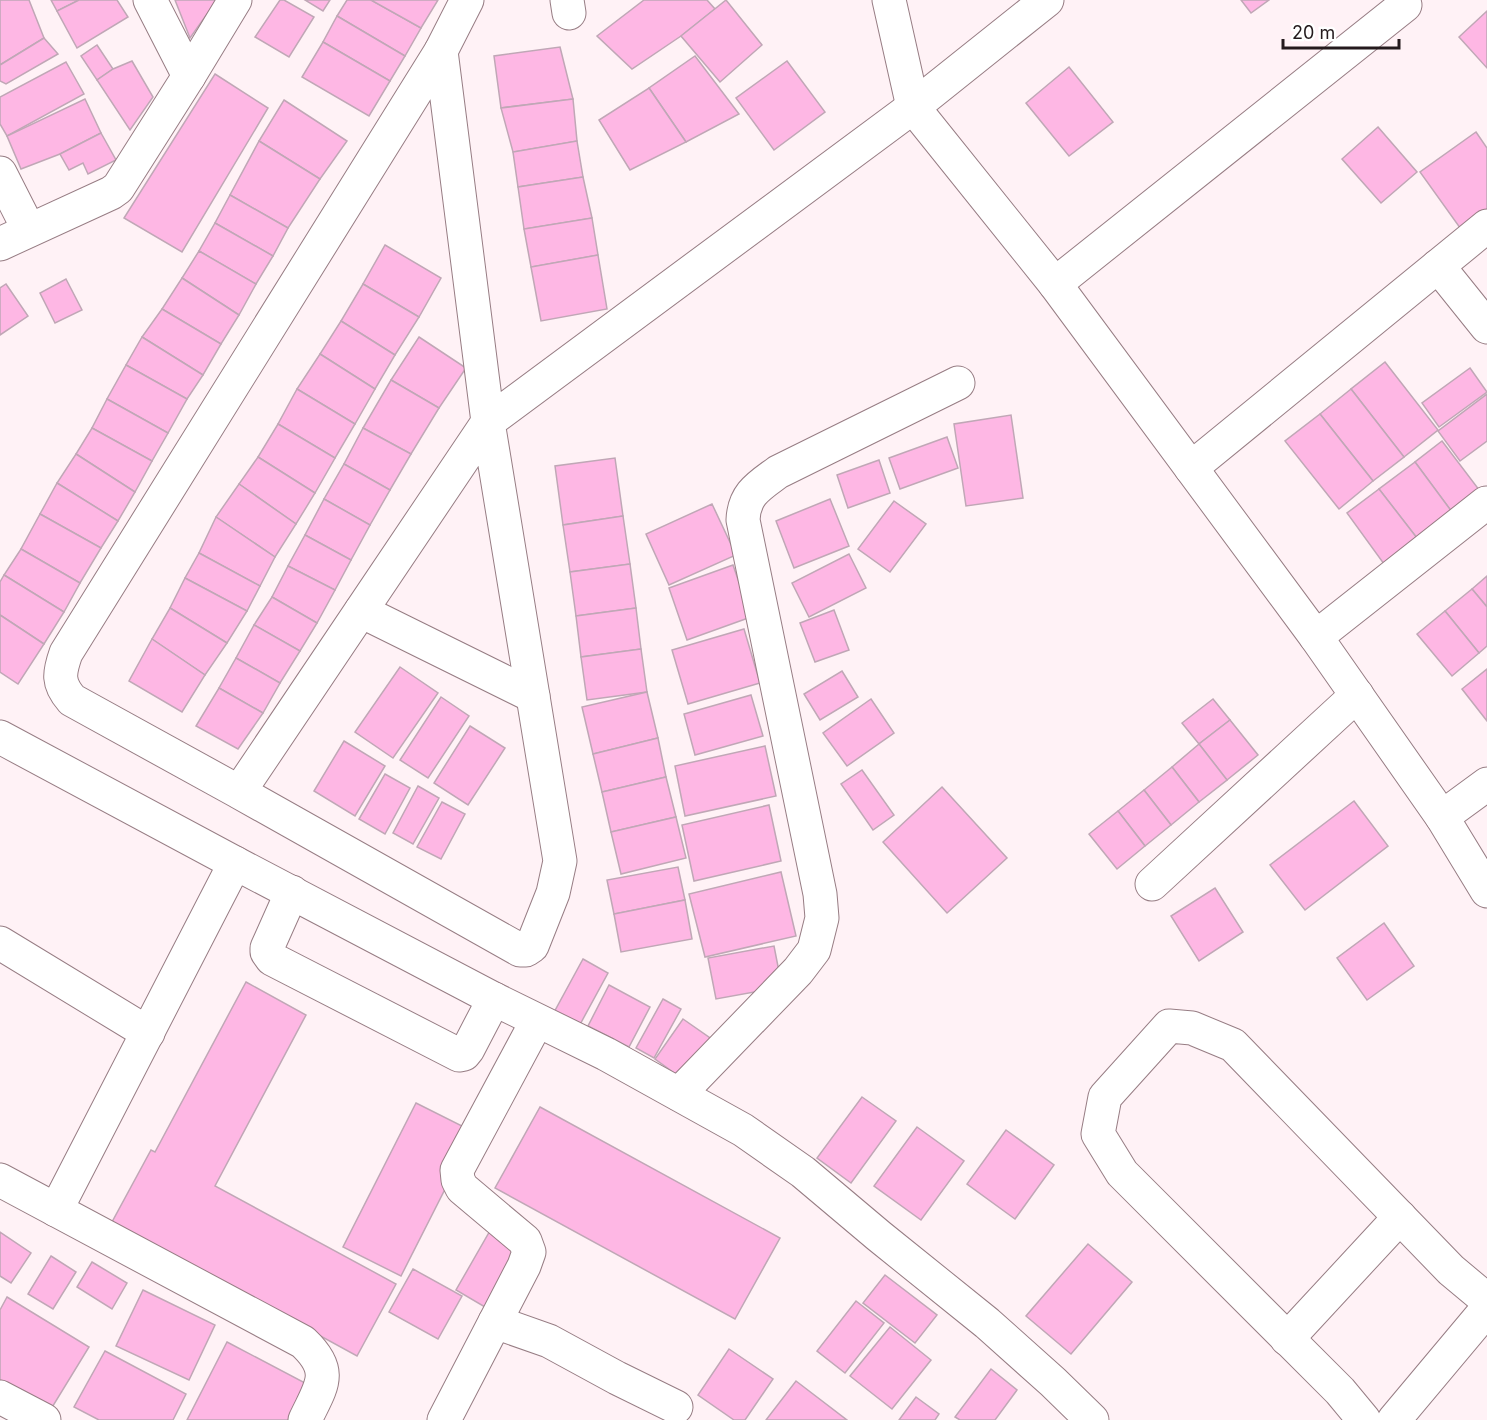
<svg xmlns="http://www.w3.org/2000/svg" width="1487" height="1420" viewBox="0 0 1487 1420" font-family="Inter,sans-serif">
<rect width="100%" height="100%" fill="#fff2f6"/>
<g fill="#feb7e4" stroke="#c0a7b6" stroke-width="1.5">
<polygon points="0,0 29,0 44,38 0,65"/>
<polygon points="51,0 79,0 57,11"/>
<polygon points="79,0 117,0 128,17 77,48 57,11"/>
<polygon points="175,0 217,0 190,38"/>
<polygon points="280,0 284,0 314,17 289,57 255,37"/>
<polygon points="305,0 330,0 323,11"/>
<polygon points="347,0 371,0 421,28 405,56 337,16"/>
<polygon points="371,0 438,0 421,28"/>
<polygon points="644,0 707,0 715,9 681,36 632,69 597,36"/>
<polygon points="726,0 762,45 720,82 681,36"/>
<polygon points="1241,0 1269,0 1251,13"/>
<polygon points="1487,11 1487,68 1459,37"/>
<polygon points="337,16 405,56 390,81 323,42"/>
<polygon points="44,38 58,54 6,84 0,81 0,65"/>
<polygon points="323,42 390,81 369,116 302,77"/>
<polygon points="97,45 113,69 97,80 81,56"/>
<polygon points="560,47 573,99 501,108 494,56"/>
<polygon points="695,56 739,114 686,142 649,88"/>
<polygon points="132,61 153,97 130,130 97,80 113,69"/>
<polygon points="787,61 825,112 774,150 736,98"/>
<polygon points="66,62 84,94 7,136 0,124 0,97"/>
<polygon points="1069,67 1113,122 1069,156 1026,103"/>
<polygon points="215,74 268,108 182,252 124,218"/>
<polygon points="649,88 686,142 630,170 599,120"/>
<polygon points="85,99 101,133 60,154 21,169 7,136"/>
<polygon points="573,99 577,141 513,152 501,108"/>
<polygon points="284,100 347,141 320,179 259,141"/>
<polygon points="1378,127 1417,172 1381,203 1342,159"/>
<polygon points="1476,132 1487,148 1487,215 1463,232 1420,172"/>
<polygon points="101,133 116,160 88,174 83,163 69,170 60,154"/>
<polygon points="259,141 320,179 288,228 230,195"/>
<polygon points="577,141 583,177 518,187 513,152"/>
<polygon points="583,177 592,218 524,229 518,187"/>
<polygon points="230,195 288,228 273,256 215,223"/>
<polygon points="592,218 598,255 531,267 524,229"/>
<polygon points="215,223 273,256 256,284 199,251"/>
<polygon points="385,245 441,278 419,317 363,284"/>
<polygon points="199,251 256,284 239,315 182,278"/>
<polygon points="598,255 607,309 541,321 531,267"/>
<polygon points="182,278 239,315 221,344 162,309"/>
<polygon points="66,279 82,310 55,323 40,293"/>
<polygon points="6,284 28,316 0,335 0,288"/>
<polygon points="363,284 419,317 395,355 341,321"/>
<polygon points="162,309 221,344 203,375 142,337"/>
<polygon points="341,321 395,355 375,389 320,354"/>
<polygon points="142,337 203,375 187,399 126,365"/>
<polygon points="419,337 466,368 439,408 391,380"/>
<polygon points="320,354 375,389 355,424 297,389"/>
<polygon points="1385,362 1438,430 1404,457 1351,389"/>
<polygon points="126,365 187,399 168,433 107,399"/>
<polygon points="1470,368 1487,392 1439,427 1422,403"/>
<polygon points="391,380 439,408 411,454 363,428"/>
<polygon points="297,389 355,424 335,458 278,424"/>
<polygon points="1351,389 1404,457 1373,481 1320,414"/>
<polygon points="1487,394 1487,441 1460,461 1438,431"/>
<polygon points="107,399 168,433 152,461 92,428"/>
<polygon points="1320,414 1373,481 1339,509 1285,441"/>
<polygon points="1011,415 1023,498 966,506 954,424"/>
<polygon points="278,424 335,458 315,493 258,457"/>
<polygon points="92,428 152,461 135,492 76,454"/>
<polygon points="363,428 411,454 390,490 344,464"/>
<polygon points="947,437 958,468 900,489 889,458"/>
<polygon points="1442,441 1480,491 1452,512 1415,462"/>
<polygon points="76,454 135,492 118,521 57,483"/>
<polygon points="258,457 315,493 296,524 239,484"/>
<polygon points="615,458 623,516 563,525 555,466"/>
<polygon points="879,460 890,493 848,508 837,475"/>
<polygon points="1415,462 1452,512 1417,538 1379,489"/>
<polygon points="344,464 390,490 370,525 324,499"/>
<polygon points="57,483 118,521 101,548 40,514"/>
<polygon points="239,484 296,524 275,557 216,517"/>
<polygon points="1379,489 1417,538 1384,564 1347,513"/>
<polygon points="324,499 370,525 351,560 305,535"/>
<polygon points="830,499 849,546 794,568 776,521"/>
<polygon points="894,501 926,524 890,572 858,549"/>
<polygon points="712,504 736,555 669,585 646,534"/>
<polygon points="40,514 101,548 80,583 21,549"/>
<polygon points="623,516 630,564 570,572 563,525"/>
<polygon points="216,517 275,557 260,586 199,553"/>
<polygon points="305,535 351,560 335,590 288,566"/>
<polygon points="21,549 80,583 64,612 4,575"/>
<polygon points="199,553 260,586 247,611 185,578"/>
<polygon points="849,554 866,588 809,617 792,583"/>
<polygon points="630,564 636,608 576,616 570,572"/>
<polygon points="733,565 751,617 687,640 669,588"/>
<polygon points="288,566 335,590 317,623 272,597"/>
<polygon points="4,575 64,612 44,644 0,615 0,582"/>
<polygon points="1487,576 1487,607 1472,589"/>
<polygon points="185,578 247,611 227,643 170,608"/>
<polygon points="1472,589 1487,607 1487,646 1479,653 1445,611"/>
<polygon points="272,597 317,623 300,651 254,625"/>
<polygon points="170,608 227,643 205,675 152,639"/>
<polygon points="636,608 641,649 581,657 576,616"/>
<polygon points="834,610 849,650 815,662 800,623"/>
<polygon points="1445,611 1479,653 1452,676 1417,634"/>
<polygon points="0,615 44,644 18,684 0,672"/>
<polygon points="254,625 300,651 280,683 236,658"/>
<polygon points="744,629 760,683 688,704 672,650"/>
<polygon points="152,639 205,675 182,712 129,681"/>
<polygon points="641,649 647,692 587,700 581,657"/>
<polygon points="236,658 280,683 263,713 219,688"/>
<polygon points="400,667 438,693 393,758 355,732"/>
<polygon points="1487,669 1487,721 1462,689"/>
<polygon points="842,671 858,697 820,720 804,694"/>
<polygon points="219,688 263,713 238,749 196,726"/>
<polygon points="647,692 658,738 593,754 582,707"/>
<polygon points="751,695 763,736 695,755 684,714"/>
<polygon points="441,697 469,716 428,778 400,760"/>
<polygon points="871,699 894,733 847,766 823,733"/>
<polygon points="1213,699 1230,720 1199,744 1182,723"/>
<polygon points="1230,720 1258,755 1227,780 1199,744"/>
<polygon points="470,726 505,748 468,805 434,783"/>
<polygon points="658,738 666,777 602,792 593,754"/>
<polygon points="344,741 385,766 355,816 314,791"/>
<polygon points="1199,744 1227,780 1199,802 1172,767"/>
<polygon points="765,746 776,796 685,816 675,766"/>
<polygon points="1172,767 1199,802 1171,825 1144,790"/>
<polygon points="862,770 894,815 873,830 841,784"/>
<polygon points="385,774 410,788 385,834 359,819"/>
<polygon points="666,777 676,817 611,832 602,792"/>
<polygon points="418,786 439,798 413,844 393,833"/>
<polygon points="942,787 1007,858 947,913 883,842"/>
<polygon points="1144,790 1171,825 1145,846 1118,811"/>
<polygon points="1354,801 1388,846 1305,910 1270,865"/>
<polygon points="442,802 465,814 441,859 417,847"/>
<polygon points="769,805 781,861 694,881 682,825"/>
<polygon points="1118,811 1145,846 1117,869 1089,834"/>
<polygon points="676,817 686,858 621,874 611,832"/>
<polygon points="678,867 685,900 614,914 607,880"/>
<polygon points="781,872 796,936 705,957 689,894"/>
<polygon points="1215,888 1243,932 1199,961 1171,916"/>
<polygon points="685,900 692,939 621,952 614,914"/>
<polygon points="1384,923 1414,966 1367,1000 1337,958"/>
<polygon points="774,946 782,987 716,999 708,958"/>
<polygon points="583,959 608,973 577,1030 552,1016"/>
<polygon points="246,982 306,1015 215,1186 396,1284 357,1356 112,1222 151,1150 155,1152"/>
<polygon points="609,985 650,1007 629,1047 588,1026"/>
<polygon points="663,999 681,1009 654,1058 636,1048"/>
<polygon points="683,1019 713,1040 684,1080 655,1059"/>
<polygon points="862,1097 896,1121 851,1183 817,1158"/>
<polygon points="416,1103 474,1132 401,1276 343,1247"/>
<polygon points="540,1107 780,1238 735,1319 495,1188"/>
<polygon points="917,1127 964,1161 921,1220 874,1186"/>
<polygon points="1006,1130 1054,1165 1015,1219 967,1184"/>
<polygon points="491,1229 525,1249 490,1310 456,1290"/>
<polygon points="0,1232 31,1253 11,1283 0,1276"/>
<polygon points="1088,1244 1132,1282 1071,1354 1026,1316"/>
<polygon points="51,1256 76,1272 53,1309 28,1294"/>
<polygon points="92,1262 127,1283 112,1309 77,1287"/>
<polygon points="413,1269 462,1296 438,1339 389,1312"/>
<polygon points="885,1275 937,1315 915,1343 863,1303"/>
<polygon points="143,1290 215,1325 189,1380 116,1346"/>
<polygon points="7,1297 89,1347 48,1414 0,1384 0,1310"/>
<polygon points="856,1301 884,1323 845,1373 817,1351"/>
<polygon points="890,1327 931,1360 892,1409 850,1376"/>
<polygon points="227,1342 307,1384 288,1420 187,1420"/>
<polygon points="729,1349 773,1379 745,1420 734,1420 698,1395"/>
<polygon points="105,1351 186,1394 173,1420 99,1420 74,1407"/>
<polygon points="991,1369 1017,1390 995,1420 960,1420 955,1417"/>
<polygon points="796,1381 847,1420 766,1420"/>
<polygon points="916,1397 939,1414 935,1420 899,1420"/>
</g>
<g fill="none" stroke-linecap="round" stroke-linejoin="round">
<g stroke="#977d84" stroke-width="35">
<g id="minor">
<polyline points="150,0 189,76"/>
<polyline points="567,0 569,13"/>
<polyline points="889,0 913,107 1055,284 1316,637 1442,817 1487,784"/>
<polyline points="441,51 467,0"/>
<polyline points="0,173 29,230"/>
<polyline points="0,244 111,193 118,188 189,76 235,0"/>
<polyline points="1438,266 1487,327"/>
<polyline points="1055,284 1405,5"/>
<polyline points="1191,468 1487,226"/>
<polyline points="361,611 533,696"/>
<polyline points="1316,637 1486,503"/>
<polyline points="0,737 235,863 494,999 606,1054 743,1130 803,1172 879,1236 987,1323 1053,1382 1092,1420"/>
<path d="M 239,792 L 72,700 C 57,683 59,673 66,653 L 441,51 L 488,422 L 239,792 L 520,950 L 526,950 L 532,946 L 553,893 L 560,861 L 488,422 L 913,107 L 1047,0"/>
<polyline points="1442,817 1487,891"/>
<polyline points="1152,884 1357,695"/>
<polyline points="292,892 267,948 267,952 272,959 459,1055 464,1054 468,1049 494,999"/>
<polyline points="0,943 148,1033"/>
<path d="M 679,1094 L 798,971 L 814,950 L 822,918 L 820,894 L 743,520 C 744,494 759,486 778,472 L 958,383"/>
<path d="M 0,1180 L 303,1342 C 335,1372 321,1386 305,1420"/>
<polyline points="56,1210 235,863"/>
<polyline points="495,1322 549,1341 617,1378 676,1407"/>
<polyline points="1287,1339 1400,1217"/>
<polyline points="0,1397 44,1420"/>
<polyline points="444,1420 524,1266 529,1252 525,1241 462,1188 458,1180 457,1170 537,1021"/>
<polyline points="1364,1420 1340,1391 1122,1173 1098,1134 1105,1097 1169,1026 1192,1028 1233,1045 1451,1270 1487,1300"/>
<polyline points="1394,1420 1487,1309"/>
</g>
</g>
<use href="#minor" stroke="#fff" stroke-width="33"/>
</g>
<path d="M1283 39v9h116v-9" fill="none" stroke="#241a1d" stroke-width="3"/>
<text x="1292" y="39" font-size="18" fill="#241a1d" stroke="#ffffff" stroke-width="4.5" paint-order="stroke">20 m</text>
</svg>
